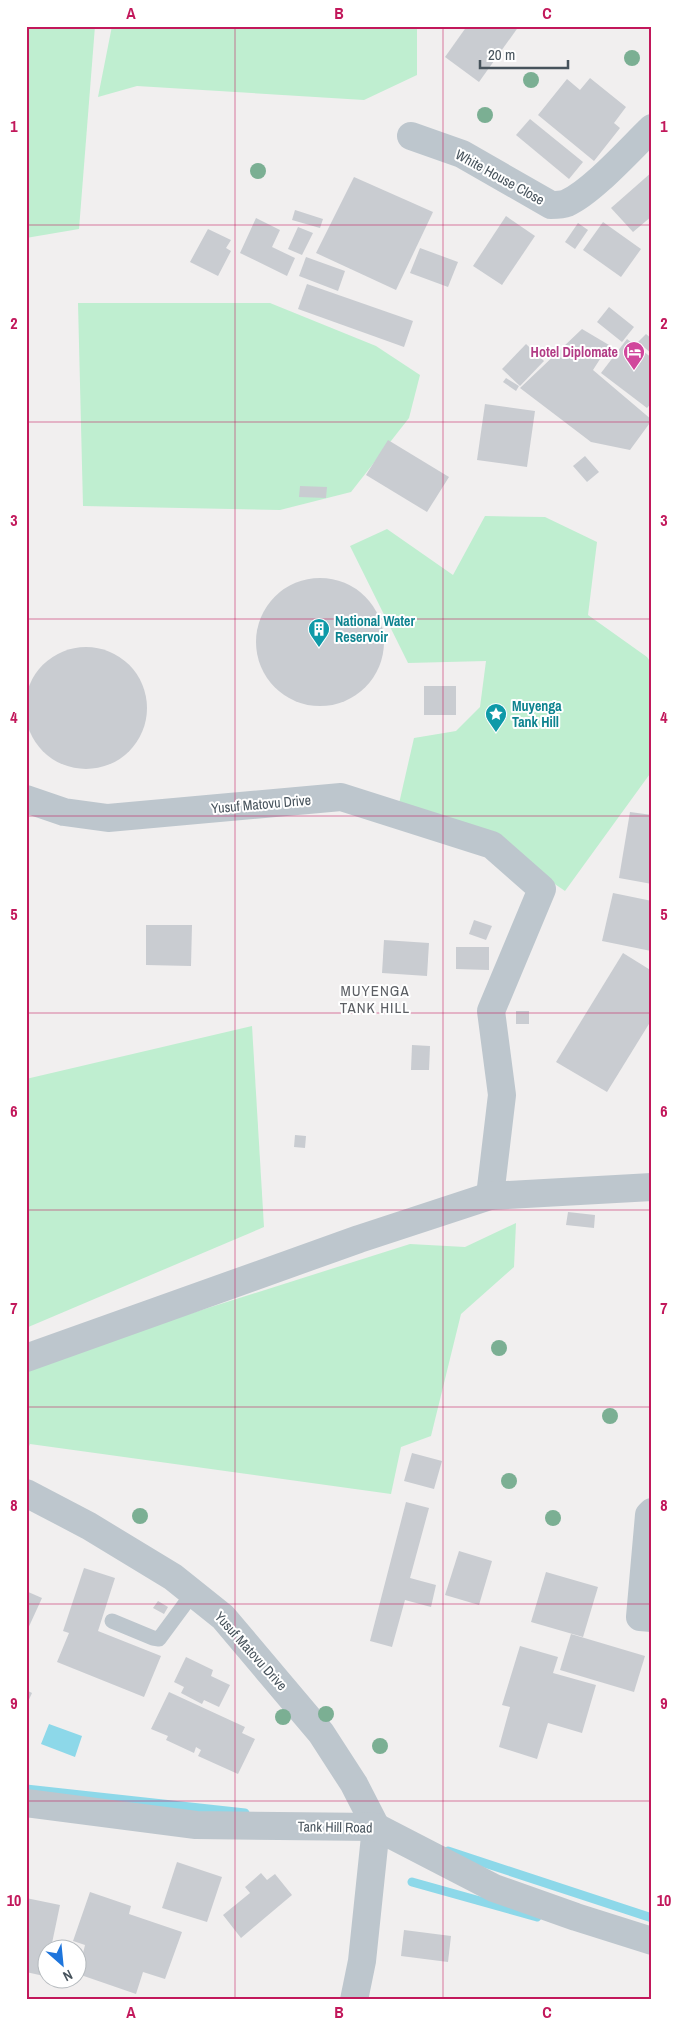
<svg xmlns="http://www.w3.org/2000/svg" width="678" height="2026" viewBox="0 0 678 2026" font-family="'Archivo Narrow',sans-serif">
<rect width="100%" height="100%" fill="#f1efef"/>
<g fill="#bfeed0">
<polygon points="26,26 95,26 79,229 26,238"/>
<polygon points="112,26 417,26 417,75 364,100 137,86 98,97"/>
<polygon points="78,303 270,303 376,346 420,375 409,418 351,492 280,510 83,506"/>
<polygon points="485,516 545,517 597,542 588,615 647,657 652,664 652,771 565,891 505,850 398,808 414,738 456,731 480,707 486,661 408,663 350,546 387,529 453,575"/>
<polygon points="252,1026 264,1227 26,1328 26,1079"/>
<polygon points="516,1223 514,1267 461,1314 431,1436 401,1447 391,1494 30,1444 26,1453 26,1367 50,1358 410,1244 465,1247"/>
</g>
<polygon fill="#8dd8e9" points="49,1724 82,1736 75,1757 41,1744"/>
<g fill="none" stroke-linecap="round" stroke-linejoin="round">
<g stroke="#8dd8e9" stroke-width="9">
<polyline points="26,1789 245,1813"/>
<polyline points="448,1851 652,1918"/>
<polyline points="412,1882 537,1917"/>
</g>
</g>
<g fill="#c9ccd1">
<polygon points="467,26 519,26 479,82 445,57"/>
<polygon points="590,78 626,107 614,123 620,128 594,161 538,115 567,79 580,90"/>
<polygon points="530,119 583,162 569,179 516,135"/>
<polygon points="652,172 652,216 633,232 611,208"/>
<polygon points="354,177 433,212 396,290 316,253"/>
<polygon points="295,210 323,219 320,228 292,220"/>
<polygon points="506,216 535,236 502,285 473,266"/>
<polygon points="256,218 280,230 272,247 295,258 287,276 240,253"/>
<polygon points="603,222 641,249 621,277 583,250"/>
<polygon points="578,223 588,230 575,249 565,242"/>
<polygon points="298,227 313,233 302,255 288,249"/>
<polygon points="208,229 231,240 226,248 231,251 218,276 190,262"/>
<polygon points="420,248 458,262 448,287 410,273"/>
<polygon points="306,257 345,271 338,291 299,276"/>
<polygon points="307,284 413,321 404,347 298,309"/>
<polygon points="609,307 634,327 622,342 597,322"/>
<polygon points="582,329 609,345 593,370 652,420 630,450 591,442 520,388"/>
<polygon points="646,334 652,339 652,354 638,342"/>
<polygon points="627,339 652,358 652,402 647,408 601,373"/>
<polygon points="526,344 544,361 520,386 502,369"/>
<polygon points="506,378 519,386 516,391 503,382"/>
<polygon points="485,404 535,411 527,467 477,460"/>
<polygon points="388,440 449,477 427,512 366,475"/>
<polygon points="585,456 599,472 587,482 573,466"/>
<polygon points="300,486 327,487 326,498 299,497"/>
<circle cx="320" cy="642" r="64"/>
<circle cx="86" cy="708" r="61"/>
<rect x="424" y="686" width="32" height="29"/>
<polygon points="630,812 652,815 652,884 619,878"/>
<polygon points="613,893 652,901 651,951 602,941"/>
<polygon points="474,920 492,926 486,940 469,934"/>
<polygon points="146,925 192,925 191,966 146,965"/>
<polygon points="384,940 429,943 427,976 382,973"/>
<polygon points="456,947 489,947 489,970 456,969"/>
<polygon points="623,953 652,971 652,1019 607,1092 556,1062"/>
<rect x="516" y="1011" width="13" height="13"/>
<polygon points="412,1045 430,1046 429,1070 411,1070"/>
<polygon points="295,1135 306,1136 305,1148 294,1147"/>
<polygon points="568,1212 595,1215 594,1228 566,1225"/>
<polygon points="412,1453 442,1461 434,1489 404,1481"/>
<polygon points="406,1502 429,1508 410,1578 436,1585 431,1607 405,1600 392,1647 370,1641"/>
<polygon points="459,1551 492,1561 479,1605 445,1595"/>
<polygon points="84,1568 115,1578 98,1631 161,1656 144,1697 57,1662 69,1633 63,1631"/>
<polygon points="546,1572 598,1587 583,1637 531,1622"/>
<polygon points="26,1591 42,1598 26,1633"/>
<polygon points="158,1601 168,1607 164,1614 153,1608"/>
<polygon points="571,1634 645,1656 634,1692 560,1670"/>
<polygon points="520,1646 558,1657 553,1673 596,1685 582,1733 548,1723 537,1759 499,1747 510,1707 502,1705"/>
<polygon points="186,1657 213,1670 211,1676 230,1685 219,1707 204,1700 202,1704 181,1693 184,1687 174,1682"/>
<polygon points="26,1690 32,1693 26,1706"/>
<polygon points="169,1692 245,1727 242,1733 255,1739 238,1774 198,1756 201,1750 196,1747 194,1753 166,1740 168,1736 151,1729"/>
<polygon points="177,1862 222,1877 207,1922 162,1908"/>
<polygon points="261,1873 267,1880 275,1874 292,1895 241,1938 223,1915 250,1893 245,1887"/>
<polygon points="90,1892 131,1906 129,1914 182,1932 165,1979 143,1972 136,1994 78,1974 85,1945 73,1941"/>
<polygon points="26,1898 60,1905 51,1948 48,1948 48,1962 44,1976 26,1972"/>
<polygon points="404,1930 451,1936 448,1962 401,1956"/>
</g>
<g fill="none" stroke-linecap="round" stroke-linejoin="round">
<polyline stroke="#bdc6cd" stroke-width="15" points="112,1621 153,1638 159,1639 193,1593"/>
<g stroke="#bdc6cd" stroke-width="28">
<path d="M 411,136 L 462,154 L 551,205 C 556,205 562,205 567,203 C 593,191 630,149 652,128"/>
<polyline points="26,799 64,812 108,818 341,797 492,845 542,889 491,1011 502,1095 490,1196"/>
<polyline points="26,1358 359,1239 490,1196 652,1187"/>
<polyline points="26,1493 89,1526 173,1577 223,1617 321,1733 354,1784 376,1827 362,1961 354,2000"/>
<polyline points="652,1512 649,1515 640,1617 652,1618"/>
</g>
<polyline stroke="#bdc6cd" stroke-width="28" points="26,1803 196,1825 376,1827 494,1888 576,1917 652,1941"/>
</g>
<g fill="#7baf93">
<circle cx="632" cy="58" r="8"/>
<circle cx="531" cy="80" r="8"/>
<circle cx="485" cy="115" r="8"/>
<circle cx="258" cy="171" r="8"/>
<circle cx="499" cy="1348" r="8"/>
<circle cx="610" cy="1416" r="8"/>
<circle cx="509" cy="1481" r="8"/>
<circle cx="140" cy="1516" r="8"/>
<circle cx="553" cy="1518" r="8"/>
<circle cx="326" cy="1714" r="8"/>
<circle cx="283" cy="1717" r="8"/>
<circle cx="380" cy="1746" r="8"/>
</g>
<path fill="none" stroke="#c2185b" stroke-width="1" stroke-opacity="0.55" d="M 235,26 L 235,2000M 443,26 L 443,2000M 26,225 L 652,225M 26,422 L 652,422M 26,619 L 652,619M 26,816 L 652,816M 26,1013 L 652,1013M 26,1210 L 652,1210M 26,1407 L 652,1407M 26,1604 L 652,1604M 26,1801 L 652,1801"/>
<defs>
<g id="hotel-pin" transform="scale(1.125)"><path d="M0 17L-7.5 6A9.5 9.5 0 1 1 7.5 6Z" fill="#d1479c" stroke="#fff"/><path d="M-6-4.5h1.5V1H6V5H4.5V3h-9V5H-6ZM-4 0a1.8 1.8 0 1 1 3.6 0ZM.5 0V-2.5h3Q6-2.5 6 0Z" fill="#fff"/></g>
<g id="building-pin" transform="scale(1.125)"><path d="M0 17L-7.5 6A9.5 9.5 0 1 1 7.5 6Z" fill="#0f9aa8" stroke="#fff"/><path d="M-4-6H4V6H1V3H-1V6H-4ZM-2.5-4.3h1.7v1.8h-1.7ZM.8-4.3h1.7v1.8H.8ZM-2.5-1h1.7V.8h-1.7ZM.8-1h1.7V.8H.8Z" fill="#fff"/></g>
<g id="sight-pin" transform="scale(1.125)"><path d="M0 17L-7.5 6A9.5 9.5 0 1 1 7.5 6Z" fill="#0f9aa8" stroke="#fff"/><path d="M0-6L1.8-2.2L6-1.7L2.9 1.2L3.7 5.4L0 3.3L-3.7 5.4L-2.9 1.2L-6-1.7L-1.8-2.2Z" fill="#fff"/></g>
</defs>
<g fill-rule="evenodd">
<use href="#hotel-pin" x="634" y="352"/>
<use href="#building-pin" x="319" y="629"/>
<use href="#sight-pin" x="496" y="714"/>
</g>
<g text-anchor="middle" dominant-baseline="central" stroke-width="4" stroke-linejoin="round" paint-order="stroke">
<g font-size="14" fill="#47535c" stroke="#fff">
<text transform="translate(500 177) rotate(29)">White House Close</text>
<text transform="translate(261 804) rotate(-5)">Yusuf Matovu Drive</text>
<text transform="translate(251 1651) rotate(48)">Yusuf Matovu Drive</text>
<text transform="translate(335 1827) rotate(1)">Tank Hill Road</text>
</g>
<g font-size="14" font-weight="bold" fill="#b23c85" stroke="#fff" text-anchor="end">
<text x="618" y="352">Hotel Diplomate</text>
</g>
<g font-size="14" font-weight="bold" fill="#0d838f" stroke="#fff" text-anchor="start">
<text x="335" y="621">National Water<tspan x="335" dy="16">Reservoir</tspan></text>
<text x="512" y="706">Muyenga<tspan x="512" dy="16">Tank Hill</tspan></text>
</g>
<g font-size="15" letter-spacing="1" fill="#5c5f64" stroke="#fff">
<text x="375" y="990">MUYENGA<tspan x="375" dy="17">TANK HILL</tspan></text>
</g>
</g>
<rect width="678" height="2026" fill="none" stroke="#ffffff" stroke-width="55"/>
<g transform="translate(62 1964) rotate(153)"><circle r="24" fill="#ffffff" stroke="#b5babe"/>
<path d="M0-4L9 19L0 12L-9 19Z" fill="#1e75dc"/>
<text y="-8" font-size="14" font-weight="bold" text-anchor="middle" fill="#47535c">N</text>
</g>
<path d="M480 60v8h88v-8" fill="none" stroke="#47535c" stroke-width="2.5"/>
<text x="488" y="60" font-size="15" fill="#47535c" stroke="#ffffff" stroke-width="4" paint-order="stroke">20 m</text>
<rect x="28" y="28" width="622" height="1970" fill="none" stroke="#c2185b" stroke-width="2"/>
<g font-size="16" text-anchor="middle" font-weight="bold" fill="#c2185b">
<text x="131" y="19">A</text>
<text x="339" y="19">B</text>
<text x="547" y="19">C</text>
<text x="14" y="132">1</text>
<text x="664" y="132">1</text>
<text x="14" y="329">2</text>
<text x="664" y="329">2</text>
<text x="14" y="526">3</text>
<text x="664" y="526">3</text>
<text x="14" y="723">4</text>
<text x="664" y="723">4</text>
<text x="14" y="920">5</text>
<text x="664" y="920">5</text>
<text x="14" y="1117">6</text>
<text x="664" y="1117">6</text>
<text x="14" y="1314">7</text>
<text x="664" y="1314">7</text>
<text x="14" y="1511">8</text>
<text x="664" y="1511">8</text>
<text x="14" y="1709">9</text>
<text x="664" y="1709">9</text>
<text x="14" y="1906">10</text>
<text x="664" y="1906">10</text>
<text x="131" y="2018">A</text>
<text x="339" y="2018">B</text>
<text x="547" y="2018">C</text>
</g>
</svg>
